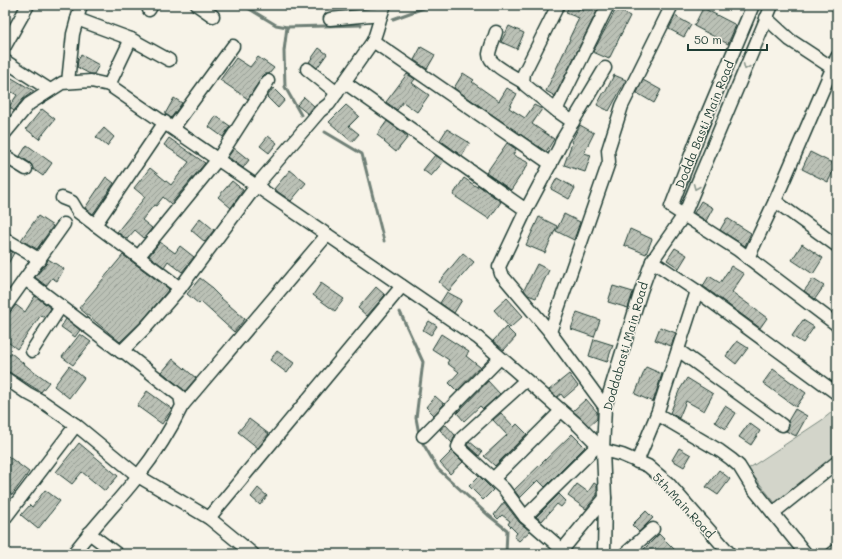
<svg xmlns="http://www.w3.org/2000/svg" width="842" height="559" viewBox="0 0 842 559" font-family="Mali,sans-serif">
<defs>
<pattern id="building-hatch" width="6" height="6" patternUnits="userSpaceOnUse"><rect width="6" height="6" fill="#bbc1b6"/><path d="M-1 1l2-2M0 6l6-6M5 7l2-2" fill="none" stroke="#979e95"/></pattern>
</defs>
<rect width="100%" height="100%" fill="#f7f3e8"/>
<filter id="ink" filterUnits="userSpaceOnUse"><feTurbulence type="fractalNoise" baseFrequency=".025" numOctaves="2"/><feDisplacementMap in="SourceGraphic" scale="8" xChannelSelector="R" yChannelSelector="G"/><feConvolveMatrix kernelMatrix="1 2 1 2 8 2 1 2 1" color-interpolation-filters="sRGB"/></filter>
<g filter="url(#ink)">
<polygon fill="#d3d5ca" stroke="#79897f" points="837,408 837,455 776,504 748,469 822,420"/>
<g fill="none" stroke-linecap="round" stroke-linejoin="round">
<g stroke="#6f8077" stroke-width="3">
<polyline points="243,5 276,25 287,27 361,25"/>
<polyline points="393,19 432,5"/>
<polyline points="287,27 284,51 285,87 301,115"/>
<polyline points="325,132 362,154 384,241"/>
<polyline points="400,312 423,362 416,418 419,434"/>
<polyline points="421,440 438,469 488,515 507,530 506,554"/>
</g>
</g>
<g fill="url(#building-hatch)" stroke="#1f3d34">
<polygon points="569,5 583,11 586,5 591,5 598,9 555,96 546,91 570,39 569,39 579,18 566,13"/>
<polygon points="703,8 736,25 728,44 694,26"/>
<polygon points="616,9 630,16 609,59 593,52"/>
<polygon points="675,16 691,25 684,37 669,29"/>
<polygon points="509,26 524,33 517,49 501,42"/>
<polygon points="421,47 435,55 427,69 414,60"/>
<polygon points="319,48 327,54 317,68 309,62"/>
<polygon points="81,55 99,65 94,74 90,74 77,67 78,60"/>
<polygon points="258,57 274,68 269,74 265,74 262,77 248,99 220,80 236,58 250,67"/>
<polygon points="463,73 474,80 472,82 499,101 507,88 517,94 509,108 525,118 534,105 542,109 532,124 554,139 546,152 454,88"/>
<polygon points="5,74 34,91 23,99 14,111 9,107 17,95 5,88"/>
<polygon points="407,74 415,79 412,83 429,95 417,112 403,102 397,110 386,102"/>
<polygon points="614,75 626,80 609,111 597,105 604,92 605,93"/>
<polygon points="643,80 661,90 654,103 637,93"/>
<polygon points="273,88 285,100 278,108 267,97"/>
<polygon points="304,97 314,106 308,114 297,105"/>
<polygon points="174,98 182,103 171,118 165,114"/>
<polygon points="346,105 359,116 349,126 359,134 352,142 329,122"/>
<polygon points="42,109 55,119 39,139 26,129"/>
<polygon points="216,116 230,126 223,137 209,127"/>
<polygon points="387,121 408,137 396,152 384,142 385,141 377,135"/>
<polygon points="580,125 594,133 584,153 591,155 585,172 564,165 572,143 571,142"/>
<polygon points="104,128 114,137 107,146 96,137"/>
<polygon points="447,129 470,143 462,156 440,140"/>
<polygon points="268,136 277,143 269,153 260,146"/>
<polygon points="169,138 205,163 171,204 163,197 156,206 154,205 142,220 152,228 144,238 135,230 127,239 117,232 145,197 134,188 150,168 171,185 189,162 164,145"/>
<polygon points="507,143 516,149 513,155 529,163 511,190 486,173"/>
<polygon points="27,145 52,163 43,176 33,169 30,163 20,156"/>
<polygon points="234,148 249,160 243,168 228,157"/>
<polygon points="810,152 836,165 828,182 802,169"/>
<polygon points="435,155 444,161 431,176 423,170"/>
<polygon points="290,170 306,183 291,201 274,189"/>
<polygon points="106,177 114,183 93,214 85,208"/>
<polygon points="464,178 477,187 478,185 501,202 489,219 453,195"/>
<polygon points="557,178 575,188 569,199 551,189"/>
<polygon points="232,181 243,190 231,208 218,197"/>
<polygon points="701,201 713,208 706,221 694,213"/>
<polygon points="564,214 580,222 574,240 556,231"/>
<polygon points="38,216 53,226 37,249 21,240"/>
<polygon points="539,217 557,226 545,253 526,245"/>
<polygon points="200,218 214,230 205,242 191,230"/>
<polygon points="727,218 751,233 745,246 720,230"/>
<polygon points="630,229 652,239 646,254 624,245"/>
<polygon points="160,242 175,253 180,246 194,257 182,272 168,261 164,267 149,256"/>
<polygon points="802,244 823,258 813,274 792,260"/>
<polygon points="5,248 14,253 5,269"/>
<polygon points="675,248 687,255 679,268 667,260"/>
<polygon points="463,253 474,262 449,291 439,282"/>
<polygon points="123,255 169,289 142,321 120,342 79,308"/>
<polygon points="48,259 64,269 57,281 52,278 46,286 35,277 46,264"/>
<polygon points="537,264 549,270 536,298 528,295 524,290"/>
<polygon points="731,266 744,274 732,292 767,318 760,328 703,286 709,276 720,283"/>
<polygon points="200,278 213,288 212,289 221,298 245,319 234,332 201,302 199,304 187,294"/>
<polygon points="813,279 824,286 815,299 804,291"/>
<polygon points="321,283 344,299 335,311 313,295"/>
<polygon points="613,286 633,292 628,308 608,302"/>
<polygon points="376,287 385,295 367,316 358,308"/>
<polygon points="447,292 462,300 454,313 440,303"/>
<polygon points="35,296 51,308 45,318 41,315 17,349 5,340 5,318 16,305 25,312"/>
<polygon points="507,298 523,316 510,328 494,310"/>
<polygon points="577,312 600,320 594,337 571,329"/>
<polygon points="66,319 80,330 75,337 61,327"/>
<polygon points="803,320 814,327 803,343 792,336"/>
<polygon points="429,321 437,326 431,335 423,330"/>
<polygon points="506,327 516,337 504,350 493,341"/>
<polygon points="660,327 676,333 671,346 655,340"/>
<polygon points="80,334 91,342 73,365 62,357"/>
<polygon points="441,334 469,352 466,356 480,367 457,391 449,383 459,372 447,363 449,360 432,349"/>
<polygon points="594,339 613,345 607,362 589,356"/>
<polygon points="737,341 748,348 736,364 726,356"/>
<polygon points="277,351 294,363 287,373 270,360"/>
<polygon points="11,353 35,373 35,372 49,382 41,392 9,372 5,371 5,360"/>
<polygon points="173,359 196,378 185,391 162,372"/>
<polygon points="69,366 84,378 69,398 54,386"/>
<polygon points="646,367 662,374 653,402 635,394"/>
<polygon points="773,369 806,393 796,407 763,383"/>
<polygon points="569,374 578,386 564,398 561,394 557,397 549,390"/>
<polygon points="687,378 713,394 704,411 686,401 679,418 670,413 679,391"/>
<polygon points="488,381 500,394 483,409 480,406 464,421 457,413"/>
<polygon points="147,391 172,409 162,424 137,406"/>
<polygon points="435,396 444,404 434,415 426,407"/>
<polygon points="586,399 597,412 597,419 589,426 573,411"/>
<polygon points="725,406 736,413 726,429 715,422"/>
<polygon points="795,409 807,416 796,436 786,431 789,426 788,421"/>
<polygon points="501,413 514,427 517,424 527,434 495,466 484,456 507,435 493,420"/>
<polygon points="249,419 269,434 258,448 238,432"/>
<polygon points="749,423 760,431 751,445 739,437"/>
<polygon points="446,425 455,435 452,443 440,430"/>
<polygon points="572,434 585,447 545,487 538,480 520,498 514,490"/>
<polygon points="469,441 482,452 479,456 467,445"/>
<polygon points="79,443 118,476 105,491 82,472 72,484 56,472"/>
<polygon points="679,448 691,455 684,467 672,460"/>
<polygon points="452,451 463,462 450,474 440,463"/>
<polygon points="5,454 29,472 12,495 5,490"/>
<polygon points="719,470 730,479 718,495 706,487"/>
<polygon points="479,476 493,490 483,500 469,486"/>
<polygon points="594,483 597,485 597,495 586,509 568,496 577,484 588,492"/>
<polygon points="258,488 267,496 260,505 251,497"/>
<polygon points="45,490 60,501 38,529 21,515 30,505 32,507"/>
<polygon points="559,494 566,501 561,507 557,504 542,521 536,517"/>
<polygon points="504,502 519,522 530,531 519,541 514,537 517,533 508,524 510,521 502,515 498,519 494,515"/>
<polygon points="646,511 653,518 639,532 632,525"/>
<polygon points="659,534 679,554 639,554"/>
</g>
<g fill="none" stroke-linecap="round" stroke-linejoin="round">
<g stroke="#1f3d34" stroke-width="15">
<g id="minor">
<polyline points="197,5 213,16"/>
<polyline points="753,5 700,131 671,207 738,250 837,325"/>
<polyline points="149,10 152,5"/>
<polyline points="766,18 790,40 837,71"/>
<polyline points="77,19 131,39 169,60"/>
<polyline points="330,19 381,14"/>
<path d="M 496,32 C 494,39 490,47 489,54 C 488,64 515,77 523,82"/>
<polyline points="373,41 551,164"/>
<polyline points="5,46 28,5"/>
<polyline points="5,61 50,90"/>
<polyline points="307,69 337,93"/>
<polyline points="68,82 73,34 81,5"/>
<polyline points="344,82 526,210"/>
<polyline points="109,85 131,39"/>
<polyline points="557,111 525,85 523,82 524,73 558,5"/>
<polyline points="573,122 557,111 559,104 608,5"/>
<polyline points="173,128 233,46"/>
<polyline points="5,133 29,104 62,83 91,81 109,85 478,338 578,425 603,450 622,455 648,466 668,483 730,554"/>
<polyline points="5,156 26,169"/>
<polyline points="62,198 72,202 78,212 180,288"/>
<polyline points="775,201 837,246"/>
<polyline points="95,225 165,122"/>
<polyline points="5,239 40,260"/>
<polyline points="139,256 218,159 268,81"/>
<polyline points="748,258 775,201 837,57"/>
<polyline points="652,261 697,291 836,393"/>
<polyline points="25,279 121,352"/>
<polyline points="5,307 64,224"/>
<polyline points="550,332 501,274 499,267 526,210 560,146 562,140 605,68"/>
<polyline points="678,350 782,425"/>
<polyline points="32,351 61,306"/>
<polyline points="5,378 27,393 40,400 76,425 138,476 209,518 253,554"/>
<polyline points="526,380 462,438 458,447 504,489 525,517 557,545 564,554"/>
<polyline points="182,406 327,235"/>
<polyline points="605,407 550,332 609,162 608,150 622,106 672,5"/>
<polyline points="657,414 720,451 731,459 739,466 752,487 806,554"/>
<polyline points="423,436 500,358"/>
<polyline points="637,462 657,414 697,291"/>
<polyline points="494,478 561,411"/>
<polyline points="773,513 837,462"/>
<polyline points="525,517 598,445"/>
<polyline points="5,518 76,425"/>
<polyline points="209,518 402,286"/>
<polyline points="89,533 117,554"/>
<path d="M 73,554 C 93,527 117,503 138,476 C 154,456 171,429 182,406 L 180,396 L 124,352 L 121,352 L 147,326 L 180,288 L 256,186 L 320,111 L 329,104 L 373,41 C 378,29 380,16 385,5"/>
<polyline points="559,554 605,498"/>
<polyline points="604,554 605,498 603,450 605,407 641,291 652,261 684,215 772,5"/>
<polyline points="625,554 653,529"/>
<polyline points="832,554 837,550"/>
</g>
</g>
<use href="#minor" stroke="#f7f3e8" stroke-width="12"/>
</g>
<defs><path id="oneway-chevron" d="M-2-3.5L2.5 0L-2 3.5" fill="none" stroke-width="1.6" stroke-linecap="round" stroke-linejoin="round"/></defs>
<g stroke="#8b988e">
<use href="#oneway-chevron" transform="translate(746 67) rotate(113)"/>
<use href="#oneway-chevron" transform="translate(696 187) rotate(113)"/>
</g>
</g>
<g text-anchor="middle" dominant-baseline="central" stroke-width="3" stroke-linejoin="round" paint-order="stroke">
<g font-size="12" fill="#1f3d34" stroke="#f7f3e8">
<text transform="translate(704 124) rotate(-68)">Dodda Basti Main Road</text>
<text transform="translate(625 346) rotate(-74)">Doddabasti Main Road</text>
<text transform="translate(684 505) rotate(47)">5th Main Road</text>
</g>
</g>
<rect width="842" height="559" fill="none" stroke="#f7f3e8" stroke-width="20"/>
<rect x="10" y="10" width="822" height="539" fill="none" stroke="#1f3d34" stroke-width="1.5" filter="url(#ink)"/>
<path d="M688 44v6h79v-6" fill="none" stroke="#1f3d34" stroke-width="2"/>
<text x="694" y="44" font-size="12" fill="#1f3d34" stroke="#f7f3e8" stroke-width="3" paint-order="stroke">50 m</text>
</svg>
